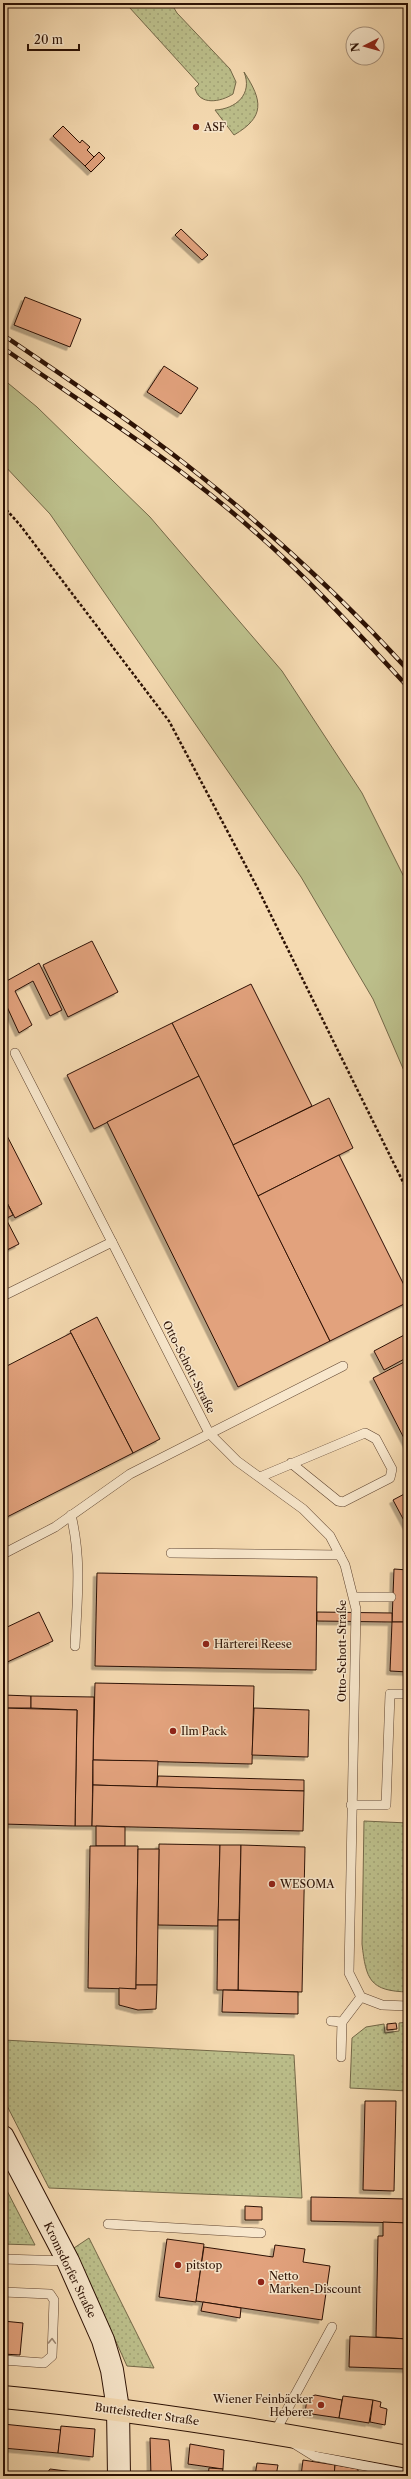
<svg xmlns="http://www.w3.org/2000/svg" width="411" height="2479" viewBox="0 0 411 2479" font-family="'Libre Caslon Text',serif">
<defs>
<pattern id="grass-dots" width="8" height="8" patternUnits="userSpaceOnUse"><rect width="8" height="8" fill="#bcbf8b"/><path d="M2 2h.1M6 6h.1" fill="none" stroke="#a2a376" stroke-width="1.8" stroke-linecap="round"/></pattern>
<filter id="shadow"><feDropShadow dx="-3.5" dy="3.5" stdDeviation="0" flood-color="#0004"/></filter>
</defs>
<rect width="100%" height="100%" fill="#f5dab1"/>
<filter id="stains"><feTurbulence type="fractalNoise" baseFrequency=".005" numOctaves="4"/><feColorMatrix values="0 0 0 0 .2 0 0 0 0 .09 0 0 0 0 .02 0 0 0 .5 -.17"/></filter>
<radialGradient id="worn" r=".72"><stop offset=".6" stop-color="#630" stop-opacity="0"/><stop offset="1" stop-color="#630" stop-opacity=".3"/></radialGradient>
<g fill="url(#grass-dots)" stroke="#746848">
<path d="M 121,3 L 171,3 L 177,13 L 230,69 L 236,82 L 233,94 C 221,102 199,106 195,88 L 199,84 L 129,7 Z"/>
<path d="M 244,72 C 263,101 265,117 234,135 L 215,110 C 236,109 253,94 244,72 Z"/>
<path d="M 364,1821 L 408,1823 L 408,1992 C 370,1991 366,1980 362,1944 Z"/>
<polygon points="408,2022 408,2091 350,2088 352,2038 366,2027 384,2024 385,2033 399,2031 399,2023"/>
<polygon points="3,2040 294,2055 302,2198 49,2188 3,2098"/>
<polygon points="3,2183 35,2245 3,2244"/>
<polygon points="89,2238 154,2368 127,2366 74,2248"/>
</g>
<polygon fill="#bcbf8b" stroke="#746848" points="3,379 37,407 150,517 282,671 362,793 408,885 408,1080 373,999 301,877 50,514 3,464"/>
<g fill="#e2a27d" stroke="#2c1104" filter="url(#shadow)">
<polygon points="63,126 80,143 82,140 90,147 87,150 94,157 85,166 53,136"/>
<polygon points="99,152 105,158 91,172 85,166"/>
<polygon points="181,229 208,255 202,260 175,235"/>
<polygon points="25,297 81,319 70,347 14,325"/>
<polygon points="164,366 198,388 181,414 147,392"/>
<polygon points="92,941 118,992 68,1017 43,965"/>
<polygon points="39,963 62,1010 50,1016 33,981 15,991 32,1025 19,1033 3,998 3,983"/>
<polygon points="251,984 312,1106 233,1145 172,1023"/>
<polygon points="172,1023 199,1076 94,1129 67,1075"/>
<polygon points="199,1076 330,1341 238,1387 107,1122"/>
<polygon points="329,1098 353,1148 258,1196 233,1145"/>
<polygon points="3,1128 42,1204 15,1218 3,1195"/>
<polygon points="339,1155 408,1293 408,1302 330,1341 258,1196"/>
<polygon points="3,1195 13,1215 3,1220"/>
<polygon points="6,1219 19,1244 3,1252 3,1220"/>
<polygon points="97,1317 160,1439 133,1453 70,1331"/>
<polygon points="71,1333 133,1453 3,1519 3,1368"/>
<polygon points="408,1333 408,1357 384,1370 374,1351"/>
<polygon points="408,1360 408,1446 373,1378"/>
<polygon points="408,1492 408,1528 393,1500"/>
<polygon points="394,1569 408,1570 408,1622 392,1622"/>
<polygon points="97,1573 317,1577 316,1670 95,1666"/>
<polygon points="39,1612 53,1641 3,1664 3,1629"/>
<polygon points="317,1612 392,1613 392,1622 317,1621"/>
<polygon points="392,1622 408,1622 408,1672 390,1671"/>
<polygon points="95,1683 254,1686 252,1764 93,1760"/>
<polygon points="3,1695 31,1696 31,1708 3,1708"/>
<polygon points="31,1696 94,1697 92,1826 75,1826 77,1710 31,1708"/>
<polygon points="3,1708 77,1710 75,1826 3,1824"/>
<polygon points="254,1708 309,1710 308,1757 252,1755"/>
<polygon points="93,1760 158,1761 157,1787 93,1785"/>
<polygon points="158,1776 304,1780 304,1791 157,1787"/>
<polygon points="93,1785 304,1791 303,1831 92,1826"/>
<polygon points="96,1826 125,1827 125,1846 96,1846"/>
<polygon points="159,1844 220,1845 218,1926 158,1925"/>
<polygon points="220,1845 241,1845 239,1920 218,1920"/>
<polygon points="241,1845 305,1847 302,1992 238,1990"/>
<polygon points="90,1846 138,1846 136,1989 88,1988"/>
<polygon points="138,1849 159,1849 157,1985 136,1985"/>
<polygon points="218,1920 239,1920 238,1990 217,1990"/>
<polygon points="136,1985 157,1985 156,2009 138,2010 119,2005 119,1988 136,1989"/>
<polygon points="223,1990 298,1992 298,2014 222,2012"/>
<polygon points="396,2023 397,2029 387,2030 387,2024"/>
<polygon points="365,2101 396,2101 394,2191 363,2190"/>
<polygon points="311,2197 408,2199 408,2223 311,2221"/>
<polygon points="245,2206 262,2207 262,2220 245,2220"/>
<polygon points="383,2222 408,2223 408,2339 376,2337 378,2236 383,2236"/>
<polygon points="167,2239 204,2244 196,2302 159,2297"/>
<polygon points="275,2245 305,2249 303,2262 330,2266 322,2320 196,2301 204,2247 273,2257"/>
<polygon points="203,2302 241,2308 240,2318 201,2311"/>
<polygon points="3,2321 23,2323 20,2355 3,2354"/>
<polygon points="350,2336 408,2339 408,2369 349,2367"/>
<polygon points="315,2395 342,2400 339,2418 305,2413 307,2399"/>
<polygon points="343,2396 373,2400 369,2423 339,2418"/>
<polygon points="373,2400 381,2402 380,2407 387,2409 385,2425 370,2422"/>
<polygon points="3,2424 61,2430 58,2453 3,2448"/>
<polygon points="61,2426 95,2429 93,2457 58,2453"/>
<polygon points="150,2438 169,2440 172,2476 151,2476"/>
<polygon points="190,2444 224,2450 223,2469 188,2464"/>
<polygon points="303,2460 335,2465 334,2476 301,2476"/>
<polygon points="257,2463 278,2465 276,2476 255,2476"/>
<polygon points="335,2465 358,2469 358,2476 334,2476"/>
<polygon points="209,2468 223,2469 222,2476 208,2476"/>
<polygon points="50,2469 82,2473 79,2476 45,2476"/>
</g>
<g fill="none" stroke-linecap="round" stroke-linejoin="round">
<g stroke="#5e432f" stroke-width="10">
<g id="lane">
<polyline points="15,1053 112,1242"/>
<polyline points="3,1296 112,1242 209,1433 237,1461 303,1509 330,1536 345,1565 356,1609 349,1973 361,1997 382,2005 408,2006"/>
<polyline points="260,1477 365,1433 376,1439 392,1469 390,1478 343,1502 338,1501 291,1463"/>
<path d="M 71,1515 C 82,1561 77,1600 75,1646"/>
<polyline points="171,1553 340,1555"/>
<polyline points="3,1554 55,1527 130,1474 343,1366"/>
<polyline points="355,1597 391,1597"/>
<polyline points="351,1805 386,1805 390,1694 408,1694"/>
<polyline points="331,2021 342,2022"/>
<polyline points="341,2057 342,2022 361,1997"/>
<polyline points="108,2224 261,2233"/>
<polyline points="3,2259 67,2261"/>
<polyline points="3,2292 50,2294 54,2300 52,2356 44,2363 3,2360"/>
<polyline points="275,2432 332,2327"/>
<polyline points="293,2443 314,2456 408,2474"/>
</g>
</g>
<g stroke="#2c1104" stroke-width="24">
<polyline id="secondary" points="3,2137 68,2261 103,2340 112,2370 118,2409 119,2476"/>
</g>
<g stroke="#2c1104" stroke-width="24">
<path id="primary" d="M 3,2397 C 139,2410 274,2432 408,2457"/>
</g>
<polyline stroke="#2c1104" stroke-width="2.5" stroke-dasharray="3 2" stroke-linecap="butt" points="3,506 20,525 169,721 257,887 408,1192"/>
<use href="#lane" stroke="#f8e7cc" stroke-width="9"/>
<use href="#secondary" stroke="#f8e7cc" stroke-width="22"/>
<use href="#primary" stroke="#f5dab1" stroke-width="22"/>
<g stroke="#2c1104" stroke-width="4.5">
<g id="rail">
<path d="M 3,335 C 65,377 129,420 188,466 C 267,528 341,596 408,670"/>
<path d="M 3,348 C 88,407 178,463 255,532 C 310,580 359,634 408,687"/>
</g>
</g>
<use href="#rail" stroke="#f8e7cc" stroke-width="3" stroke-dasharray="9" stroke-linecap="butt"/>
</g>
<defs><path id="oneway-chevron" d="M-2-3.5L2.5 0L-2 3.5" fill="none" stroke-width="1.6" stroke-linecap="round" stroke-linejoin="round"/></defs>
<use stroke="#9c8772" href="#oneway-chevron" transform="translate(52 2341) rotate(-88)"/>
<g fill="#8f2418" stroke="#f8e7cc" stroke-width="1.5">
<circle cx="196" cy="127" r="4"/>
<circle cx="206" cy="1644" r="4"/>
<circle cx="173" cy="1731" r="4"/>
<circle cx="272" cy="1884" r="4"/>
<circle cx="178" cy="2265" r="4"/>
<circle cx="261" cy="2282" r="4"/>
<circle cx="321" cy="2405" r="4"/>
</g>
<g text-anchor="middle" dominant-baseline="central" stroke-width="3" stroke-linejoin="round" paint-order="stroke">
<g font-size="11" fill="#2c1104" stroke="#f8e7cc" text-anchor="start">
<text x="204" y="127">ASF</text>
<text x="214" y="1644">Härterei Reese</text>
<text x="181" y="1731">Ilm Pack</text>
<text x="280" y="1884">WESOMA</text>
<text x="186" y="2265">pitstop</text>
<text x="269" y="2276">Netto<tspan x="269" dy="13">Marken-Discount</tspan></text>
<text x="313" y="2399" text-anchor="end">Wiener Feinbäcker<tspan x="313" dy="13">Heberer</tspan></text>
</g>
<g font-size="11" fill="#2c1104" stroke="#f8e7cc">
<text transform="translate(189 1367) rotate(63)">Otto-Schott-Straße</text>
<text transform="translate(342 1651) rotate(-90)">Otto-Schott-Straße</text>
<text transform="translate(70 2270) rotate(64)">Kromsdorfer Straße</text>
<text transform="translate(147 2414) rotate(8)">Buttelstedter Straße</text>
</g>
</g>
<rect width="411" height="2479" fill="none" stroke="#f5dab1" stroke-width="16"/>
<rect x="4" y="4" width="403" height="2471" fill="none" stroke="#2c1104" stroke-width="2"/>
<rect x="8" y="8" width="395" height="2463" fill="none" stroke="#2c1104"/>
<g transform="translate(365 46) rotate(264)"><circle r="19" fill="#f8e7cc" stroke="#a6917c"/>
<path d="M0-3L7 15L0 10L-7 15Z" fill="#8f2418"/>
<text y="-6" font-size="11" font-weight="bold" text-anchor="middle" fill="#2c1104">N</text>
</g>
<path d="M28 44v6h51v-6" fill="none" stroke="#2c1104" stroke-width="2"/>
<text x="34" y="44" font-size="12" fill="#2c1104" stroke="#f8e7cc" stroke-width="3" paint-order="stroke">20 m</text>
<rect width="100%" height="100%" filter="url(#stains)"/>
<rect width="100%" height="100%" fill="url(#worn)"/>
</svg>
